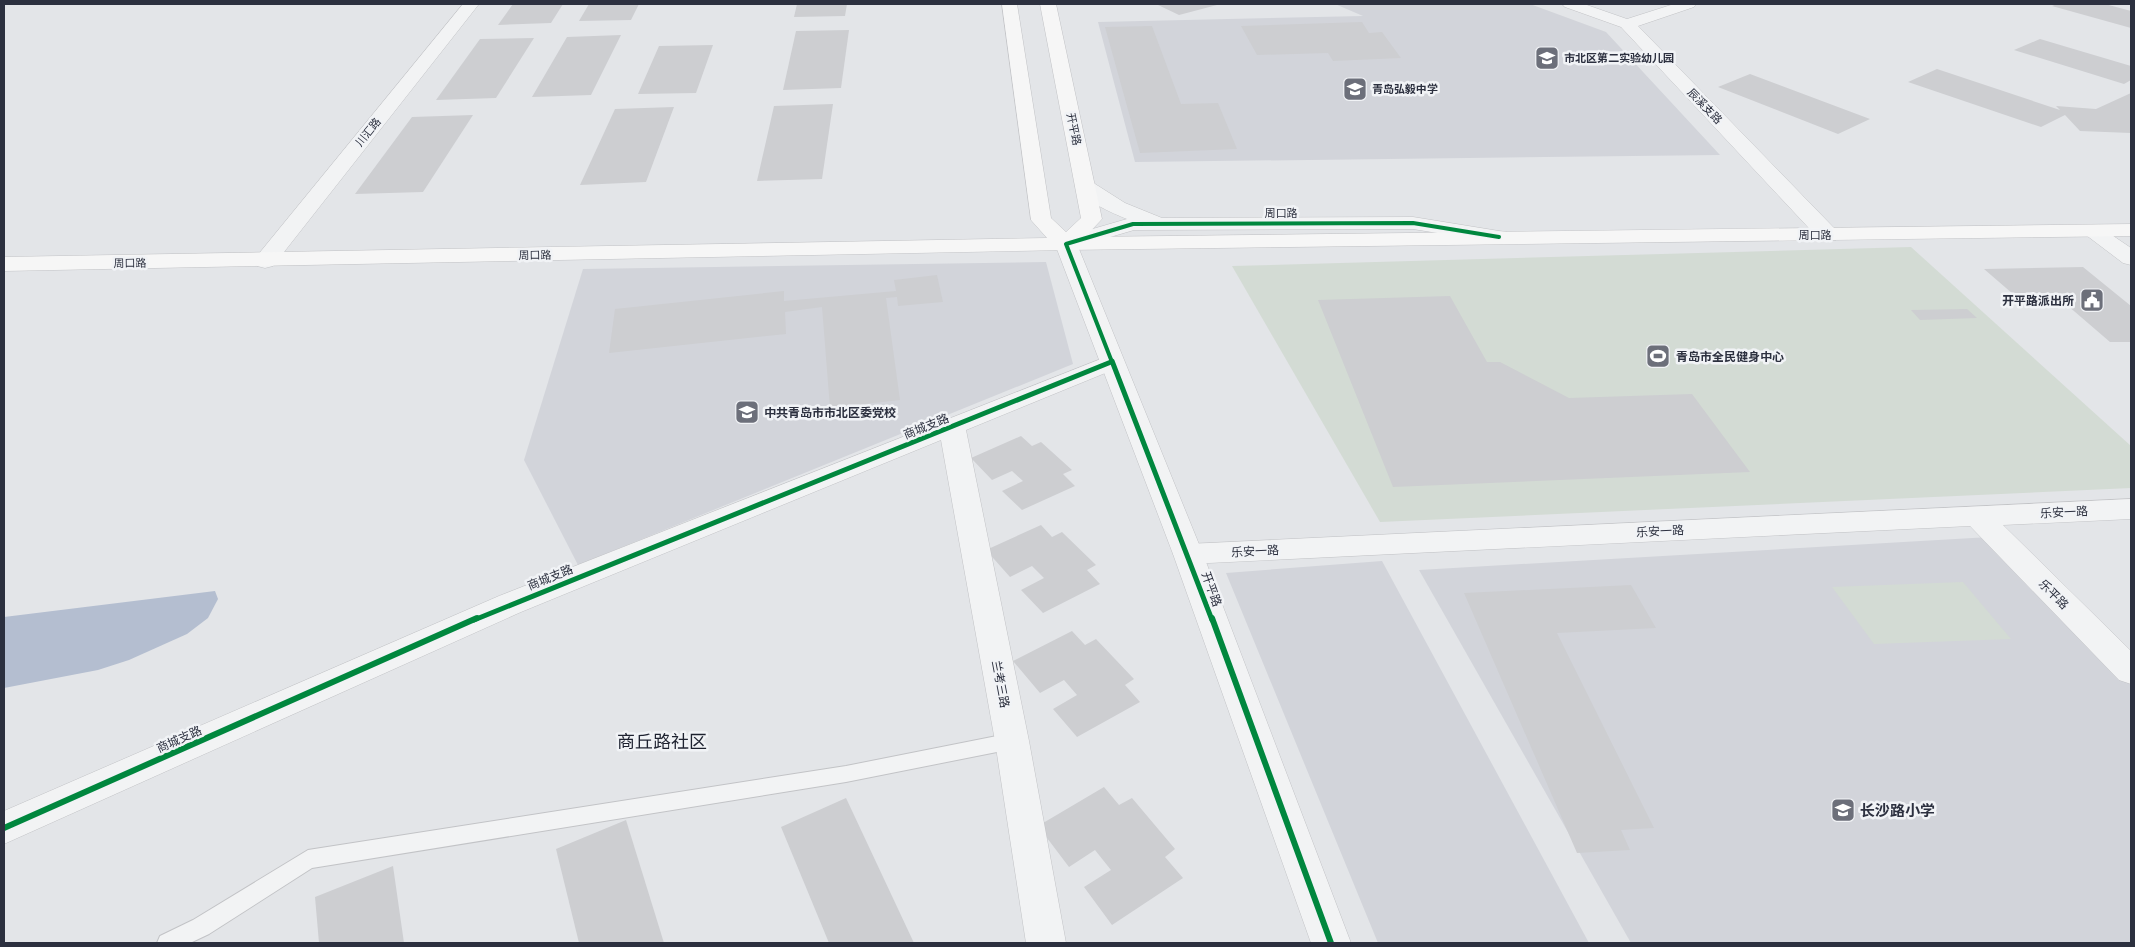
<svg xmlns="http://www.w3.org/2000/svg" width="2135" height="947" viewBox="0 0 2135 947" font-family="Poppins,'Noto Sans SC',sans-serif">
<rect width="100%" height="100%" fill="#e3e5e8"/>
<g fill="#d2d4da">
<polygon points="1335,4 1530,4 1606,32 1720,155 1135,162 1098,22 1363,16"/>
<polygon points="1046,262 1073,364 578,565 524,460 583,269"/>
<polygon points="1990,537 2131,677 2131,942 1631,943 1419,570"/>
<polygon points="1382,561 1589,943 1378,943 1226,573"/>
</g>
<g fill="#d3dbd4">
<polygon points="1911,247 2131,446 2131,488 1380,522 1232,266"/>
<polygon points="1963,582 2011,639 1874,644 1832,587"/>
</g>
<polygon fill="#b4bed0" points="215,591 218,599 208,618 187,634 129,660 98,670 4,688 4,617"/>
<g fill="#cdced1">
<polygon points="513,4 563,4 551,23 498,25"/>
<polygon points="589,4 639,4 631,20 579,21"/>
<polygon points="797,4 847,4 845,16 794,17"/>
<polygon points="1156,4 1214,4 1217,5 1179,15"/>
<polygon points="2057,4 2105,4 2131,11 2131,28 2052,6"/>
<polygon points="1362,22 1369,33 1382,32 1401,58 1333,61 1328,53 1257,55 1241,26"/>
<polygon points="1152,26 1181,104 1218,103 1237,149 1140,153 1105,27"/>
<polygon points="849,30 841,88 783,90 796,31"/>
<polygon points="621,35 591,95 532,97 567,37"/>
<polygon points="534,38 496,98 436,100 480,39"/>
<polygon points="2040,39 2131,66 2131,80 2124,84 2014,50"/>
<polygon points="713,45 696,93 638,94 659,46"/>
<polygon points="1937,69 2060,110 2056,106 2096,109 2131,93 2131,133 2080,131 2065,115 2041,127 1908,82"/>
<polygon points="1750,74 1870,119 1838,134 1718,87"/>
<polygon points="833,104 822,179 757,181 774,106"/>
<polygon points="674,107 646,182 580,185 615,109"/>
<polygon points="473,115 423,192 355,194 412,117"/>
<polygon points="2083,267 2131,306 2131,342 2110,342 2053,293 2013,294 1984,269"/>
<polygon points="937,275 943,302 898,306 897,297 886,298 900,400 830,408 822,307 785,312 786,334 609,353 615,309 784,291 784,301 896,291 894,280"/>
<polygon points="1450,296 1487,362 1500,362 1569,398 1692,394 1750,472 1393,487 1318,300"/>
<polygon points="1967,309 1977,318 1920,320 1911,310"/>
<polygon points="1021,436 1032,446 1041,442 1072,470 1063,474 1075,486 1022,510 1002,491 1023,481 1012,471 992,480 971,458"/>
<polygon points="1041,525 1052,537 1062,532 1096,565 1087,570 1100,584 1043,613 1021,590 1044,578 1032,566 1010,577 986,550"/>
<polygon points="1631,585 1656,628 1557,633 1654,828 1621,830 1630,850 1577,853 1464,593"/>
<polygon points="1072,631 1085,645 1096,639 1134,679 1125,685 1140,702 1077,737 1053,709 1077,695 1064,680 1040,693 1013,661"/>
<polygon points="1104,787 1119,805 1132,798 1175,849 1165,857 1183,878 1112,925 1084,887 1111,870 1095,850 1069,867 1038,826"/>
<polygon points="846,798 914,943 829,943 781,827"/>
<polygon points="626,820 664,943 579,943 556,849"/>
<polygon points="393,866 404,943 319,943 315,897"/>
</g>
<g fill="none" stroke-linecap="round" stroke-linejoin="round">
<g stroke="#c2c3c6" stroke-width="2">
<polygon id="service" points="1012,733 1019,736 1021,741 1019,746 1012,749 846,782 312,868 209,934 190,943 157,943 160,936 193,920 308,850 846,766"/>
</g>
<g stroke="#c2c3c6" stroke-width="1">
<g id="minor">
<polygon points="463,4 479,4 273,266 265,268 257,266 254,261 257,256"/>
<polygon points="1562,4 1584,4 1627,19 1674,4 1696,4 1694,7 1638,26 1836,230 1839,235 1836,240 1828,241 1820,240 1621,27 1565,7"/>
<path d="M 1085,180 L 1092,182 L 1125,203 L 1162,218 L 1413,217 L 1499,231 L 1507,232 L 1510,237 L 1507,242 L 1499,243 L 1413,229 L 1134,230 L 1066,250 L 1058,249 L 1055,244 L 1058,239 L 1127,219 C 1110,212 1086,202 1075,186 L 1078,182 Z"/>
<polygon points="2093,225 2100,227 2131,248 2131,265 2123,263 2086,235 2082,231 2086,227"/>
<polygon points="1111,355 1120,357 1123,362 1120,367 966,430 1029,741 1066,943 1026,943 995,741 941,440 521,612 4,844 4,811 499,596"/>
<polygon points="2131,499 2131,519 2003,525 2131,651 2131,684 2119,680 1970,526 1188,564 1178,561 1173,554 1178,547 1188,544"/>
</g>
</g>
<g stroke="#c2c3c6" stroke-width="1">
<polygon id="tertiary" points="1066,238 1074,239 1077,244 1203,554 1351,943 1311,943 1173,554 1055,244 1058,239"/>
</g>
<g stroke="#c2c3c6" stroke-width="1">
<polygon id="secondary" points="1002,4 1017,4 1051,218 1066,232 1081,218 1040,4 1056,4 1102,219 1085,237 2131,224 2131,236 1066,250 4,271 4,257 1047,238 1031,220"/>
</g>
<use href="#service" fill="#f2f3f4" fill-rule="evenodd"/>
<use href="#minor" fill="#f2f3f4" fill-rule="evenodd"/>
<use href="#tertiary" fill="#f2f3f4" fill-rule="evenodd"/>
<use href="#secondary" fill="#f6f6f6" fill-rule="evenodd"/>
<g stroke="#f1f3f6" stroke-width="6">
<polyline id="cycleway-far2" points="1112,362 1066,244 1133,224 1413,223 1499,237"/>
</g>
<g stroke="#f1f3f6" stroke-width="8">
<g id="cycleway-far1">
<polyline points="1112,361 1212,620"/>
<polyline points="474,620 1111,362"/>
</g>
</g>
<g stroke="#f1f3f6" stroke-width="9">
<g id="cycleway">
<polyline points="1212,618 1331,943"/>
<polyline points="4,828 477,618"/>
</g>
</g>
<use href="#cycleway-far2" stroke="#00873e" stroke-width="4"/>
<use href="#cycleway-far1" stroke="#00873e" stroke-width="5"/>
<use href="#cycleway" stroke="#00873e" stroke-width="6"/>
</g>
<defs>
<g id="school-square" transform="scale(1.25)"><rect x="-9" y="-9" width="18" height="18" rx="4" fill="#6c6f7a" stroke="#f1f3f6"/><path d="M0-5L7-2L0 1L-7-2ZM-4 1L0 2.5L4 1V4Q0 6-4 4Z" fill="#fff"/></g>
<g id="civic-square" transform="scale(1.25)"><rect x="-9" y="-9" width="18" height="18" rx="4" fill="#6c6f7a" stroke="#f1f3f6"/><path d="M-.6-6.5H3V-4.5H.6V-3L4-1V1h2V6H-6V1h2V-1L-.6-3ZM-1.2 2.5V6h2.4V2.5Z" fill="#fff"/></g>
<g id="stadium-square" transform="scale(1.25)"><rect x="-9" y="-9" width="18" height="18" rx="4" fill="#6c6f7a" stroke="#f1f3f6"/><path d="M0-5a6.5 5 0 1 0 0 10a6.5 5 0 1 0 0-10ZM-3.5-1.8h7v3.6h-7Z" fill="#fff"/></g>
<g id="university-square" transform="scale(1.25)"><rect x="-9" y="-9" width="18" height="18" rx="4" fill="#6c6f7a" stroke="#f1f3f6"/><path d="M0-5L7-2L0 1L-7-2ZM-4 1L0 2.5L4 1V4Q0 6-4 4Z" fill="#fff"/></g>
</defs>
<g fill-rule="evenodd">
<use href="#school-square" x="1547" y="58"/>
<use href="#school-square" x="1355" y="89"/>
<use href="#civic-square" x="2092" y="300"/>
<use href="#stadium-square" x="1658" y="356"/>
<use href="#university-square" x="747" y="412"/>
<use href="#school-square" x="1843" y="810"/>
</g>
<g text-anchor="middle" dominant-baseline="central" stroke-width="5" stroke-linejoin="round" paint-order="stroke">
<g font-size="11" font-weight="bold" fill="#2c303f" stroke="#f1f3f6" text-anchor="start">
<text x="1564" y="58">市北区第二实验幼儿园</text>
<text x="1372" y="89">青岛弘毅中学</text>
</g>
<g font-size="11" fill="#2c303f" stroke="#f1f3f6">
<text transform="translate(1705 106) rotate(46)">辰溪支路</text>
<text transform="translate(1074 129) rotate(78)">开平路</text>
<text transform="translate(368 132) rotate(-51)">川汇路</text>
<text x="1281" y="213">周口路</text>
<text x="1815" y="235">周口路</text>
<text transform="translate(535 255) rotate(-1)">周口路</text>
<text transform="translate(130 263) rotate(-1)">周口路</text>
</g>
<g font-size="12" font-weight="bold" fill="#2c303f" stroke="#f1f3f6" text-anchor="start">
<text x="2074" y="300" text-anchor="end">开平路派出所</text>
<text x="1676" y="356">青岛市全民健身中心</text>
<text x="764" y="412">中共青岛市市北区委党校</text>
</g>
<g font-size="12" fill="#2c303f" stroke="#f1f3f6">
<text transform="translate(926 426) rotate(-22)">商城支路</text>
<text transform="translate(2064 512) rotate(-3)">乐安一路</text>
<text transform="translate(1660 531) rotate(-3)">乐安一路</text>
<text transform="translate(1255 551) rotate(-3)">乐安一路</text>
<text transform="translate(550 577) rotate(-22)">商城支路</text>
<text transform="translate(1212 589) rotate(70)">开平路</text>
<text transform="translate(2054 594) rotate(45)">乐平路</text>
<text transform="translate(1001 684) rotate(79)">兰考三路</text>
<text transform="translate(179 739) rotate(-24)">商城支路</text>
</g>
<g font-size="15" font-weight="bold" fill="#2c303f" stroke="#f1f3f6" text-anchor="start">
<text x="1860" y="810">长沙路小学</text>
</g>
<g font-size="18" fill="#1e2230" stroke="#f1f3f6">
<text x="662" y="741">商丘路社区</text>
</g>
</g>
<rect width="2135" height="947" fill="none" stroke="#2c303f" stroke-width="10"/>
</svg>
